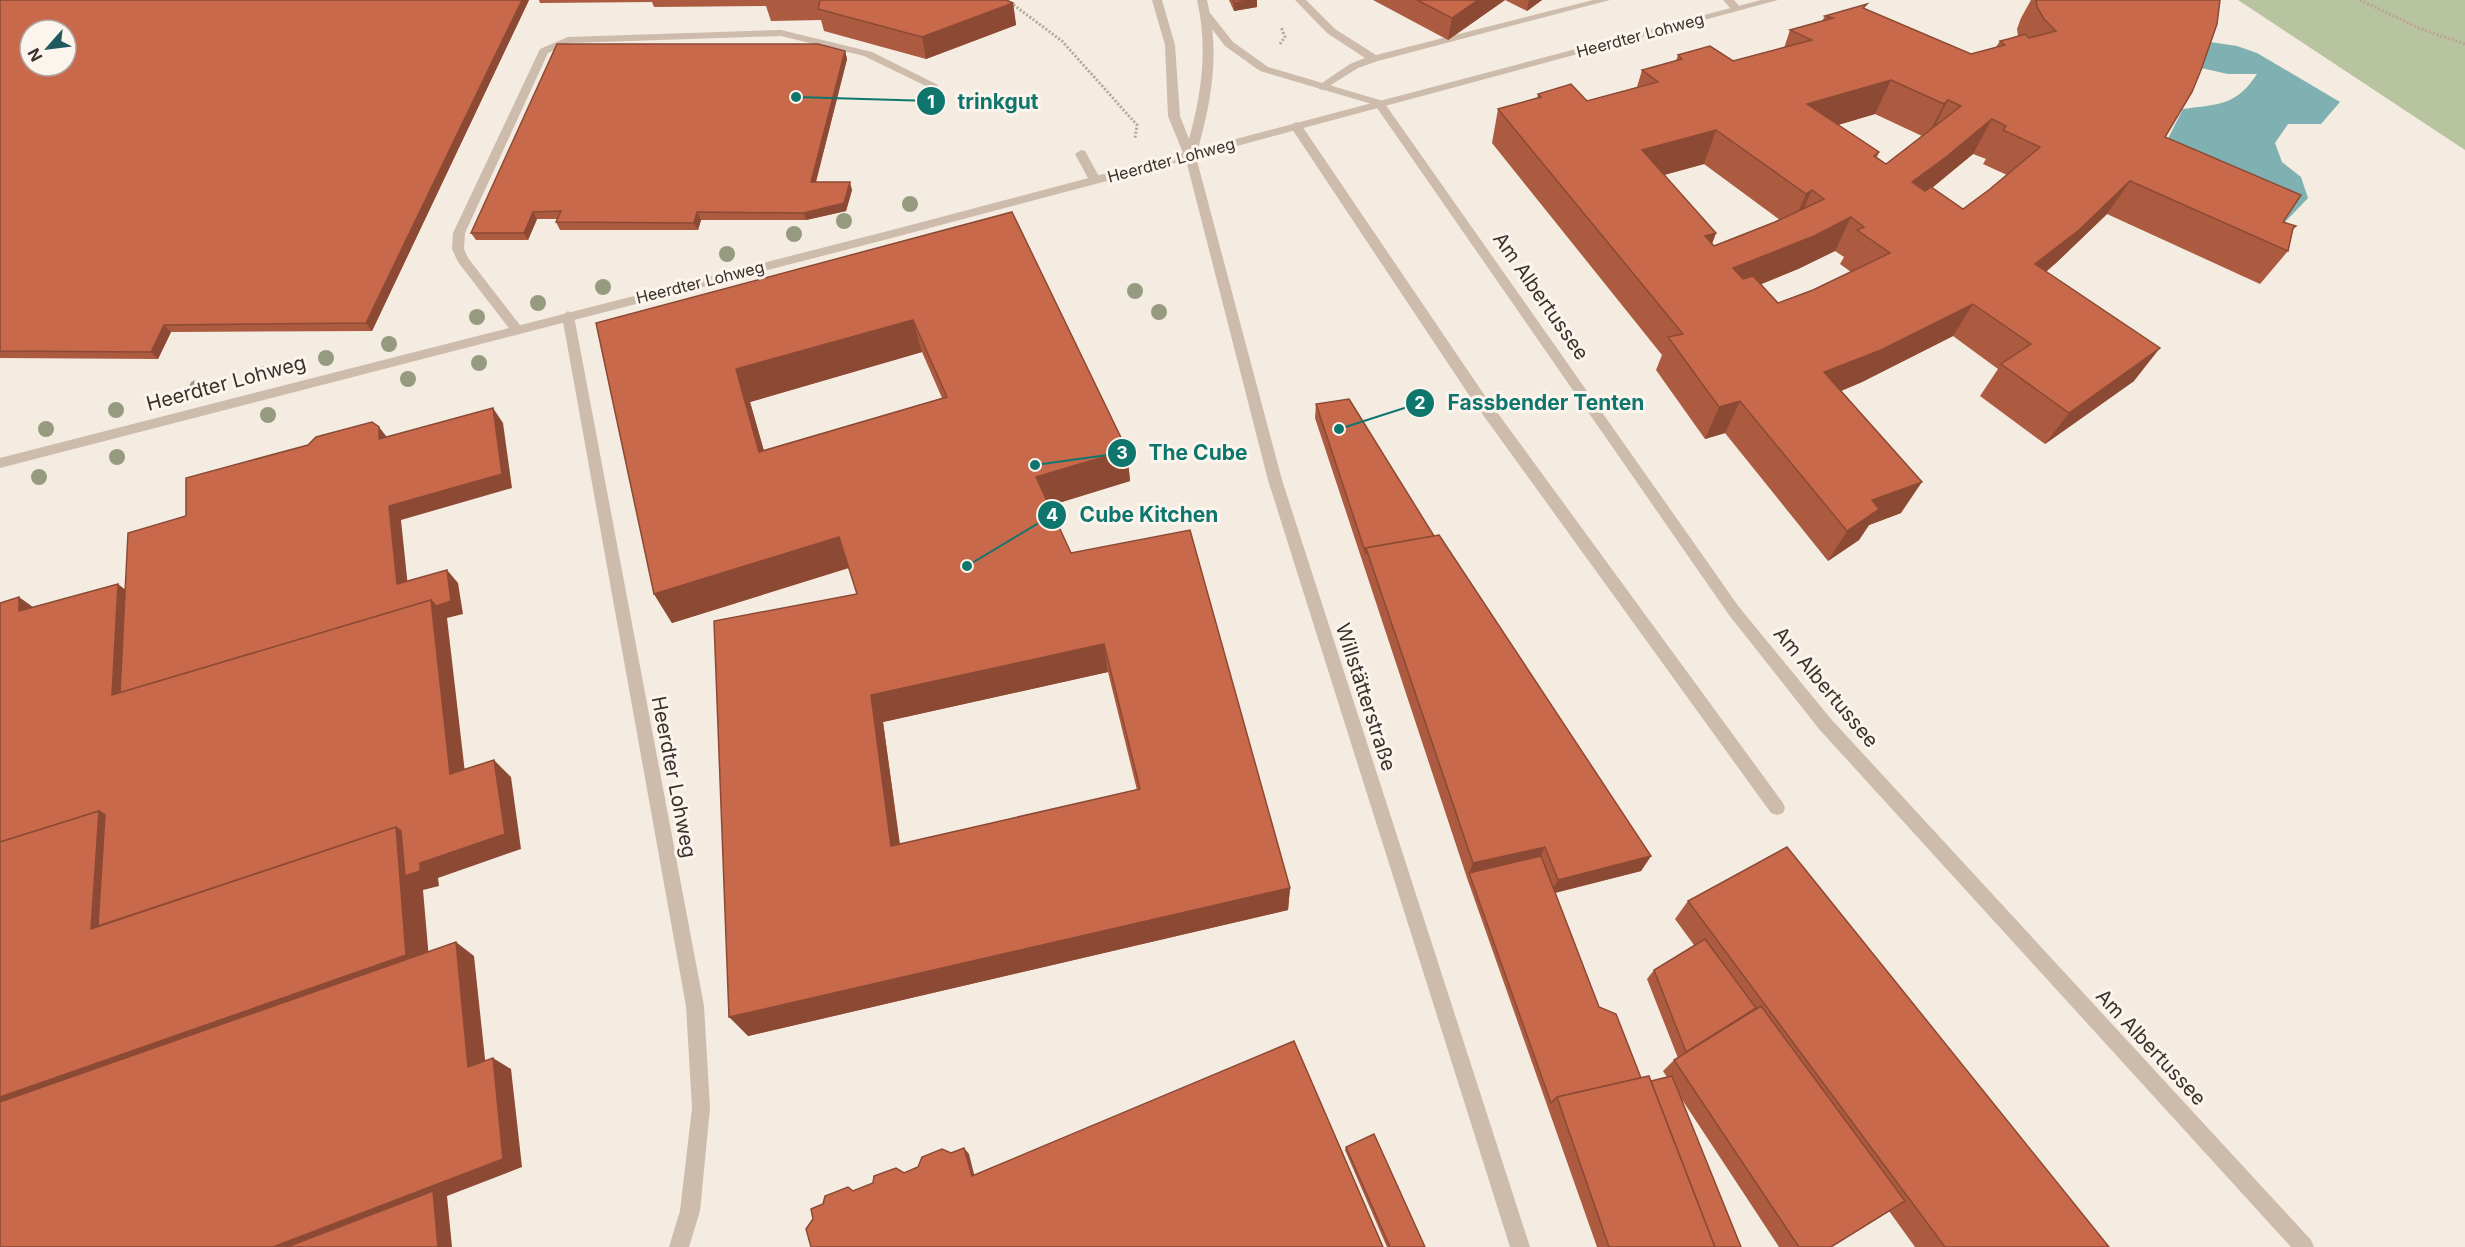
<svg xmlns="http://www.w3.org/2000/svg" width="2465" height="1247" viewBox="0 0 2465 1247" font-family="Inter,sans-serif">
<rect width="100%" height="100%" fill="#f4ebe1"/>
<polygon fill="#b8c4a0" points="2238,0 2465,0 2465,150"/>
<path fill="#7fb0b2" d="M 2203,41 L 2237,46 L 2257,53 L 2340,102 L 2321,124 L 2288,124 L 2275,143 L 2282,162 L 2301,177 L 2308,198 L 2283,224 L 2153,168 L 2183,109 C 2219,104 2236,106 2257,74 L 2228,74 L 2201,68 Z"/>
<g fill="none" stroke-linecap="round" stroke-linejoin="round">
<g stroke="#b9a596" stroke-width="3" stroke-dasharray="2 2" stroke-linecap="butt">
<polyline points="1007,0 1062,41 1137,125 1135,138"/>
<polyline points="2360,0 2421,29 2465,44"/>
<polyline points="1280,44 1285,37 1281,27"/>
</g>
<g fill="#cdbbac" fill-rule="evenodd">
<polygon points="1295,0 1306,0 1335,29 1376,55 1593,0 1610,0 1378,61 1358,68 1323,90 1319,89 1319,85 1350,64 1365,58 1327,33"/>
<polygon points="1723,0 1734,0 1742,9 1733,11"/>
<polygon points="781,30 872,52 938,85 936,87 928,87 864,56 781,36 570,43 548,53 465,233 464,249 468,258 523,329 522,332 512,332 458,262 452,249 453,233 540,49 568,37"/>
<polygon points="1296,122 1300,123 1483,393 1783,803 1785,808 1783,813 1777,815 1771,813 1473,401 1290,126"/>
<polygon points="1081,150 1085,151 1101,180 1099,183 1091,183 1089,180 1075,154"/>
</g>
<g fill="#cdbbac" fill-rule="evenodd">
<polygon points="1207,13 1211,14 1233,42 1268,67 1383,101 1739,607 1831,719 2311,1240 2314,1247 2291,1247 1819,729 1729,615 1375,105 1260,71 1225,46 1202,16"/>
<polygon points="568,311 574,316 704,1006 710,1108 700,1211 689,1247 669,1247 680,1211 692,1108 686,1006 562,316"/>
</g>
<path fill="#cdbbac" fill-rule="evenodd" d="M 1152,0 L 1162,0 L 1175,45 L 1180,116 L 1189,139 C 1202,92 1208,47 1197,0 L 1207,0 C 1220,51 1212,99 1198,149 L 1761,0 L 1778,0 L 1196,157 L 1282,480 L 1530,1247 L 1510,1247 L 1268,480 L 1186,160 L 888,239 L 0,468 L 0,458 L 888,231 L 1183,153 L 1168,116 L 1165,45 Z"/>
</g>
<g fill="#969b7f">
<circle cx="910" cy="204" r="8"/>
<circle cx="844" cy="221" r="8"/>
<circle cx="794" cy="234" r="8"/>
<circle cx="727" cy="254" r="8"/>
<circle cx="603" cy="287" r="8"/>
<circle cx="1135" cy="291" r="8"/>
<circle cx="538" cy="303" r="8"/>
<circle cx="1159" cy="312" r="8"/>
<circle cx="477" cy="317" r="8"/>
<circle cx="389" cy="344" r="8"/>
<circle cx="326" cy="358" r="8"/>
<circle cx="479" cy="363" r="8"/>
<circle cx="264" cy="374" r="8"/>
<circle cx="408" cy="379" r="8"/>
<circle cx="197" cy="388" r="8"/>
<circle cx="116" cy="410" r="8"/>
<circle cx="268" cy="415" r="8"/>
<circle cx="46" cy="429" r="8"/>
<circle cx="117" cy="457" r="8"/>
<circle cx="39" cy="477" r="8"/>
</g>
<g fill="#ac5a40" fill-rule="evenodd">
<polygon points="0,0 529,0 372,331 171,332 158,359 0,358"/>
<polygon points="539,0 1006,0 1013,3 1016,25 926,59 824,31 821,20 771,21 766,6 654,7 652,2 540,3"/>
<polygon points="1229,0 1257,0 1257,7 1234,11"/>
<polygon points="1373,0 1542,0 1527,11 1505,0 1448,40"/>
<path d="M 2031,0 L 2220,0 L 2165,137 L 2283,222 L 2296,226 L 2293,230 L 2288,251 L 2260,284 L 2107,214 L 2056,263 L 2046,272 L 2134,381 L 2045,444 L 1980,396 L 1998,369 L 1953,336 L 1862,382 L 1841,391 L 1901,513 L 1869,525 L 1859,540 L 1828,561 L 1725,433 L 1705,439 L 1656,370 L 1662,355 L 1492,143 L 1498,109 L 1537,99 L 1538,94 L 1587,101 L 1637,87 L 1642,70 L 1676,61 L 1678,55 L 1733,61 L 1784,48 L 1790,30 L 1822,21 L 1825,16 L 1865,9 L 1971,54 L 1996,47 L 2000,41 L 2018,36 L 2017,29 L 2021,18 ZM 1875,114 L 1922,136 L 1886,164 L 1877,157 L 1879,152 L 1838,125 ZM 1973,154 L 1986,159 L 1983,164 L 2007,175 L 1990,189 L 1963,209 L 1932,188 ZM 1704,164 L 1780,220 L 1714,246 L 1712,244 L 1716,233 L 1664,175 ZM 1835,251 L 1844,257 L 1840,264 L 1851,272 L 1813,290 L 1778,303 L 1761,284 L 1798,269 Z"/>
<polygon points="845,51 847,59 816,182 852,190 846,211 806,220 701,220 698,230 560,230 556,222 558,219 537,219 528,240 476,240 471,233"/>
<path d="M 1012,212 L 1127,450 L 1130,481 L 1049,506 L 1071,553 L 1290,888 L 1288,910 L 748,1036 L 857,594 L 849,568 L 672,623 L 654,594 L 596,323 ZM 922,352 L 942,398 L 764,451 L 750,402 ZM 1108,672 L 1137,790 L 900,844 L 883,722 Z"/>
<polygon points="1316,404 1434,536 1651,856 1641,871 1555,893 1599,1007 1641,1078 1651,1081 1667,1077 1663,1071 1674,1060 1678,1058 1647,979 1654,970 1694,945 1675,919 1688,901 2109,1247 1915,1247 1889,1211 1831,1247 1779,1247 1681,1098 1741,1247 1597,1247 1467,878 1315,418"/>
<polygon points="1346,1147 1425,1247 1387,1247 1345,1150"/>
</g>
<g fill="#8c4a34">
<polygon points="522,0 529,0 372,331 366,323"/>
<polygon points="1253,0 1257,0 1257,7 1234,11 1234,3"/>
<polygon points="1478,0 1505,0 1448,40 1452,18"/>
<polygon points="1529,0 1542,0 1527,11"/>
<polygon points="1013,3 1016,25 926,59 922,37"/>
<polygon points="845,51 847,59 814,189 811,182"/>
<polygon points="1891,80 1875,114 1793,138 1807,104"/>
<polygon points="1948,100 1931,134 1926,138 1944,104"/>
<polygon points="1992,119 1973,154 1928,191 1894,215 1912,182"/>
<polygon points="1716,130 1704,164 1631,184 1642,150"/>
<polygon points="2130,181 2107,214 2056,263 2013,297 2035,264"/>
<polygon points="850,182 852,190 846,211 806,220 804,213"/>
<polygon points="1812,190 1797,224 1791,228 1806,194"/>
<polygon points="533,212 537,219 528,240 524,233"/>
<polygon points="697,212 701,220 698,230 694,223"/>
<polygon points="1851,217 1835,251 1798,269 1720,301 1733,268"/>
<polygon points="1716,233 1703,266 1705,236"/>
<polygon points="1973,304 1953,336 1862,382 1807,405 1824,372"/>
<polygon points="913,320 922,352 750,402 773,483 759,452 736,369"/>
<polygon points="164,325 171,332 158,359 151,352"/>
<polygon points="2160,348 2134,381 2045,444 2069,413"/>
<polygon points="1740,401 1725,433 1705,439 1719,407"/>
<polygon points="493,408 503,423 512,488 401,520 409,597 397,584 389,506"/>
<polygon points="379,427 390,441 379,439"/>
<polygon points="1127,450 1130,481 1042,508 1036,477"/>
<polygon points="1922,482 1901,513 1869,525 1859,540 1828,561 1847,531 1872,500"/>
<polygon points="839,537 851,567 672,623 654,594"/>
<polygon points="447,570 458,583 463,614 447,618 467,790 112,695 118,584 141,602 431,600"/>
<polygon points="19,597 44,615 19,611"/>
<polygon points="1104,644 1108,672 883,722 903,870 891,846 871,695"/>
<polygon points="494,760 511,777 521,849 438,878 439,886 423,890 430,971 0,1123 0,1097 91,929 99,811 396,827"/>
<polygon points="1545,847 1538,862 1469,873 1473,863"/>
<polygon points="1651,856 1641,871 1550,894 1558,880"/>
<polygon points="1290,888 1288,910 748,1036 729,1017"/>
<polygon points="456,942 474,956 487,1078 468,1067"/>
<polygon points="493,1058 511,1069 522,1167 447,1196 452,1247 273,1247"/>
<polygon points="964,1148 969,1154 976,1182 972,1176"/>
</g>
<g fill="#c8694b" stroke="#8c4a34" stroke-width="1.5" fill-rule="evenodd">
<path d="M 0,0 L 522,0 L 366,323 L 164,325 L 151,352 L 0,351 ZM 30,30 L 66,30 L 66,66 L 30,66 Z"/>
<polygon points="820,0 1006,0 1013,3 922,37 818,9"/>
<polygon points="1233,0 1253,0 1234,3"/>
<polygon points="1417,0 1478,0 1452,18"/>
<path d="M 2036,0 L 2220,0 L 2217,24 L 2201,70 L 2192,92 L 2165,137 L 2301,195 L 2283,222 L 2296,226 L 2293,228 L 2288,251 L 2130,181 L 2079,230 L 2035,264 L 2160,348 L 2069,413 L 2001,364 L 2031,344 L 1973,304 L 1881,350 L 1824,372 L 1922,482 L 1872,500 L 1879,509 L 1847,531 L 1740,401 L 1719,407 L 1668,337 L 1683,334 L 1498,109 L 1541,97 L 1538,94 L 1571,84 L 1587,101 L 1658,82 L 1642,70 L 1682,59 L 1678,55 L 1710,46 L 1733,61 L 1812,40 L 1790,30 L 1833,18 L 1825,16 L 1867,4 L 1863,8 L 1971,54 L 2005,45 L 2000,41 L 2012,38 L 2025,34 L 2029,38 L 2056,31 L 2044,19 L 2037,7 ZM 1891,80 L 1944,104 L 1948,100 L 1961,106 L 1886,164 L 1874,156 L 1879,152 L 1807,104 ZM 1992,119 L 2006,126 L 2003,130 L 2040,147 L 1990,189 L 1963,209 L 1931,187 L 1925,191 L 1912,182 L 1946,157 ZM 1716,130 L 1806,194 L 1812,190 L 1824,199 L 1775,222 L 1714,246 L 1705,236 L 1716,233 L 1642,150 ZM 1851,217 L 1864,227 L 1857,230 L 1890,253 L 1813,290 L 1778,303 L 1753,276 L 1743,279 L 1733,268 L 1814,236 Z"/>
<polygon points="557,44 818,44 845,51 811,182 850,182 844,203 804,213 697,212 694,223 556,222 561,211 533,212 524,233 471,233"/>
<path d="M 1012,212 L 1127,450 L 1036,477 L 1071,553 L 1190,530 L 1290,888 L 729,1017 L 714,621 L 857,594 L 839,537 L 654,594 L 596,323 ZM 913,320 L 947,397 L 759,452 L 736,369 ZM 1104,644 L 1140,789 L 891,846 L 871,695 Z"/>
<polygon points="1349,399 1434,536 1366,548 1366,554 1316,404"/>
<polygon points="493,408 502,474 389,506 397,584 447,570 451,601 436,606 431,600 120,693 128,533 186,516 186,478 308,445 316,437 372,422 379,427 379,439"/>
<polygon points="1439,535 1651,856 1558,880 1545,847 1473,863 1366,548"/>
<polygon points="118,584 112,695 431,600 450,774 494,760 505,834 420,863 420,871 405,876 401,831 396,827 98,926 105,815 99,811 0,842 0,603 19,597 19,611"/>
<polygon points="99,811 91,929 396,827 406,955 0,1097 0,842"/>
<polygon points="1787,847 2109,1247 1945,1247 1688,901"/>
<polygon points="1541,856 1599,1007 1616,1014 1641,1078 1557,1097 1551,1103 1469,873"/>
<polygon points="1705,939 1756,1008 1686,1052 1654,970"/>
<polygon points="456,942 468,1067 493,1058 503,1159 273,1247 0,1247 0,1102"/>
<polygon points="1761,1006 1905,1201 1831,1247 1799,1247 1674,1060"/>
<polygon points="1294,1041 1383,1247 811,1247 806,1229 813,1219 811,1209 823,1204 825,1196 848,1187 853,1191 873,1183 874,1176 896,1168 904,1173 918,1167 922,1157 942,1149 951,1153 964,1148 972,1176"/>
<polygon points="1649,1076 1715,1247 1609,1247 1557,1097"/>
<polygon points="1672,1076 1741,1247 1715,1247 1651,1081"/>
<polygon points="1374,1134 1425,1247 1390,1247 1346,1147"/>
<polygon points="433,1191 438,1247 287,1247"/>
</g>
<g text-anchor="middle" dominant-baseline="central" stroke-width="6" stroke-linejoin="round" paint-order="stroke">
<g font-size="16" fill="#3b302b" stroke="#fbf5ee">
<text transform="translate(1640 35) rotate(-15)">Heerdter Lohweg</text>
<text transform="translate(1171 160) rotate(-15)">Heerdter Lohweg</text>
<text transform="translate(700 282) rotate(-14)">Heerdter Lohweg</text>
</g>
<g font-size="20" fill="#3b302b" stroke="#fbf5ee">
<text transform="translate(1541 296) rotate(55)">Am Albertussee</text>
<text transform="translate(226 383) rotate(-15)">Heerdter Lohweg</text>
<text transform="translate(1826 687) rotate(50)">Am Albertussee</text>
<text transform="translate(1366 697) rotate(72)">Willstätterstraße</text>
<text transform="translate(674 777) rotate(79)">Heerdter Lohweg</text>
<text transform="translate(2151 1047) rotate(47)">Am Albertussee</text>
</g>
</g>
<path fill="none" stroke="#0f766e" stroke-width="2" d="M796 97L931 101M1339 429L1420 403M1035 465L1122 453M967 566L1052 515"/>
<g fill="#0f766e" stroke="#fbf5ee" stroke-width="2">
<circle cx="796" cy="97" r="6"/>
<circle cx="1339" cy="429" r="6"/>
<circle cx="1035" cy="465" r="6"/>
<circle cx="967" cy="566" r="6"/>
<circle cx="931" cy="101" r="15"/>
<circle cx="1420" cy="403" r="15"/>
<circle cx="1122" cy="453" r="15"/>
<circle cx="1052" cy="515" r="15"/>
</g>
<g font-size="18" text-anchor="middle" font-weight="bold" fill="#fff">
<text x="931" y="108">1</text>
<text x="1420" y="409">2</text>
<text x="1122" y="459">3</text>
<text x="1052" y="521">4</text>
</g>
<g font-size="21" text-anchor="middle" font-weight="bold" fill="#0f766e" stroke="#fbf5ee" stroke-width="6" stroke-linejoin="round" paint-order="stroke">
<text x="998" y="109">trinkgut</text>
<text x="1546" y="410">Fassbender Tenten</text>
<text x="1198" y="460">The Cube</text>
<text x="1149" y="522">Cube Kitchen</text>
</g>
<g transform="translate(48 48) rotate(242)"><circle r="28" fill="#fbf5ee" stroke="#aea6a0" stroke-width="1.5"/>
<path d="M0-4.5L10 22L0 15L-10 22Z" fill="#1f5a5e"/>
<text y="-9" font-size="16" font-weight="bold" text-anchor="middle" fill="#3b302b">N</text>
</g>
</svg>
